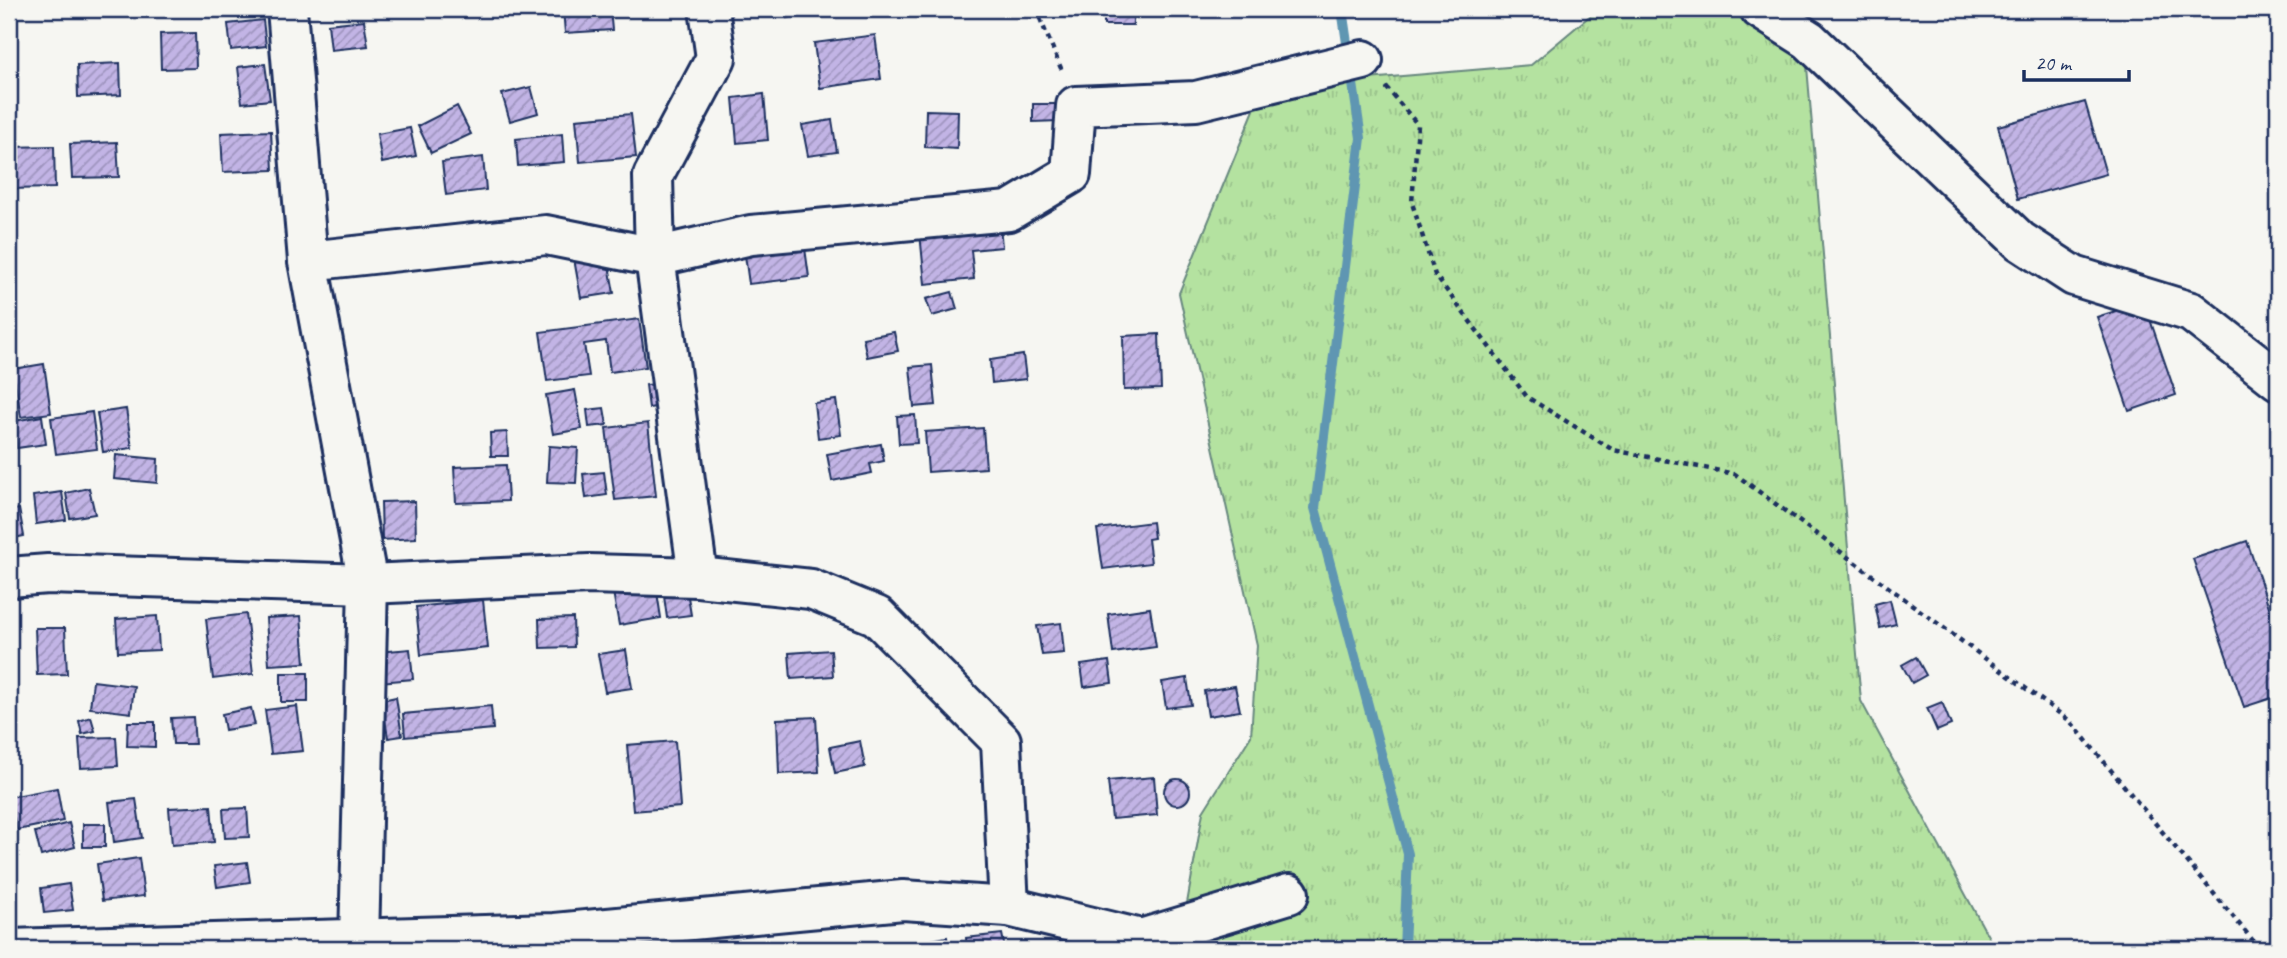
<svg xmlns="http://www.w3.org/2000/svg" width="2287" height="958" viewBox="0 0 2287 958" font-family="Caveat,sans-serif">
<defs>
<pattern id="grass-tufts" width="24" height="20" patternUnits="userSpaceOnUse" patternTransform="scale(1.75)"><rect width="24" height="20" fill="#b4e2a0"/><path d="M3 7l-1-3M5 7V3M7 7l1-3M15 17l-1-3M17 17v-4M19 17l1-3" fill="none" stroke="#9ac28c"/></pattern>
<pattern id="building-hatch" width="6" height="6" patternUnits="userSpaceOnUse" patternTransform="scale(1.75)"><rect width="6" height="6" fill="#c2b4e5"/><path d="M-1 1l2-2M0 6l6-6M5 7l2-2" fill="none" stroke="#9d93bd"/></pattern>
</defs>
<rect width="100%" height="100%" fill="#f6f6f2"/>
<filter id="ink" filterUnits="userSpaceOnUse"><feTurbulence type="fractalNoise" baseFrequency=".0143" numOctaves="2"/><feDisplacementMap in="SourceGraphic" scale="14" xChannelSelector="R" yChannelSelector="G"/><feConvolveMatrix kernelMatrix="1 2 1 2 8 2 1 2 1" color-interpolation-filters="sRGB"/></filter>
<g filter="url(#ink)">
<polygon fill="url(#grass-tufts)" stroke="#68887f" stroke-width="2" points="1598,9 1723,9 1805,43 1861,701 1995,949 1179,949 1203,812 1251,736 1257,645 1179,293 1263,88 1531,65"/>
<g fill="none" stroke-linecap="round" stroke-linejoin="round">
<polyline stroke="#5f96b2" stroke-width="10" points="1342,9 1361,138 1315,508 1408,854 1404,949"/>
</g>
<g fill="url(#building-hatch)" stroke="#1b2f5e" stroke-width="2">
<polygon points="563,9 610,9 612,30 565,33"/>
<polygon points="784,9 817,9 817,10 787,18"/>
<rect x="1104" y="9" width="29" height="16"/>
<polygon points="1196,9 1214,9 1214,16 1196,15"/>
<polygon points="263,20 266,46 231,50 228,24"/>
<polygon points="364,20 368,46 331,50 328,24"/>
<polygon points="195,33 196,68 161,69 160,34"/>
<polygon points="875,35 881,79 820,88 814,43"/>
<polygon points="120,63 121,95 78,97 77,65"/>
<polygon points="265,64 270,100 242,103 238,67"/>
<polygon points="531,87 538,113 510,121 502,94"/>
<polygon points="764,94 768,140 737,143 733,98"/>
<polygon points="2085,102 2106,174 2018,199 1998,126"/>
<polygon points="1033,104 1059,104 1059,121 1033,122"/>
<polygon points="457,106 471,134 431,153 418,126"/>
<polygon points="926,110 958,111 957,149 925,147"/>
<polygon points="631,114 636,157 580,162 576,119"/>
<polygon points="832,120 837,152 808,156 802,125"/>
<polygon points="410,128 416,156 382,163 377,134"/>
<polygon points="271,131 273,170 223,172 221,133"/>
<polygon points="562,134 564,162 518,166 516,139"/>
<polygon points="117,142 119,177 72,178 70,144"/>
<polygon points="54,146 55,188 9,189 9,147"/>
<polygon points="483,157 486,190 446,195 442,162"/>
<polygon points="1000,225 1002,247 971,250 974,279 925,284 920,233"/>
<polygon points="804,241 809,277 749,284 744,248"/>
<polygon points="607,254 614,293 581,298 574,259"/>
<polygon points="952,292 957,309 932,316 926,299"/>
<polygon points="2144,302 2176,395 2129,411 2097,317"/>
<polygon points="639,319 646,367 610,372 606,341 584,344 589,376 547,381 540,332"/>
<polygon points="894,332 898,351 867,357 863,338"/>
<polygon points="1159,334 1161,389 1124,390 1123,336"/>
<polygon points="1023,355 1026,379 992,383 990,360"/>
<polygon points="44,364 51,413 21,417 13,369"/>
<polygon points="932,365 936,405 914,407 910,367"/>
<polygon points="670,382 673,404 649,408 646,385"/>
<polygon points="575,390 582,429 553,434 546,395"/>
<polygon points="836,400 841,435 818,438 814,403"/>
<polygon points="604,408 607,425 589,427 587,410"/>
<polygon points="126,409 132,448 103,452 97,413"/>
<polygon points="92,412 97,449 56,454 51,418"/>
<polygon points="915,415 917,443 899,444 897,416"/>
<polygon points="42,416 46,444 17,448 14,421"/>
<polygon points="648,423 656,496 615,500 606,428"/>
<polygon points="983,428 986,468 928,472 925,432"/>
<polygon points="507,432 508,456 491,456 490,433"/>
<polygon points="881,444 884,461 870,464 872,473 832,481 827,454"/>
<polygon points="549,446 578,448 576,483 547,482"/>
<polygon points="116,455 158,459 157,483 114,479"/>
<polygon points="506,465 508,501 456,503 454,467"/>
<polygon points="604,472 607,495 586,498 583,474"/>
<polygon points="89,488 95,514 70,518 66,493"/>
<polygon points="62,492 66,520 36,524 33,496"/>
<polygon points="415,501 416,538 382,540 381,502"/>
<polygon points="19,509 24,536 9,539 9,511"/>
<polygon points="1152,522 1154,538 1148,539 1151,563 1103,569 1097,529"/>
<polygon points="2247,541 2278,634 2278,696 2244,707 2193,559"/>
<polygon points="686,585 691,615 667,618 663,589"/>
<polygon points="656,586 661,618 619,625 613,592"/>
<polygon points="483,600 488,648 421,655 416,607"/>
<polygon points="1890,600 1896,624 1880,628 1875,604"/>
<polygon points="1150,608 1156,647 1113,653 1108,614"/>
<polygon points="246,614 253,674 213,679 206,619"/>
<polygon points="157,616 159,650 118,652 116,619"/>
<polygon points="301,616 305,663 269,665 266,618"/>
<polygon points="573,618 574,647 540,648 539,619"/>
<polygon points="1061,623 1064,653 1042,655 1037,626"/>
<polygon points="35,628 65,628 67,674 37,675"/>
<polygon points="410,649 413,679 380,682 377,652"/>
<polygon points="626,650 632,688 605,692 598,654"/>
<polygon points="831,650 833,676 791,679 789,653"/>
<polygon points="1916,657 1926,675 1912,683 1902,665"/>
<polygon points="1109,661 1112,683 1084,687 1081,665"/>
<rect x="281" y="673" width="27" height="29"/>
<polygon points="1187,678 1191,705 1166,708 1162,682"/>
<polygon points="93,681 134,686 131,713 90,708"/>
<polygon points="1235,686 1240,711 1208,716 1204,691"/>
<polygon points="396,697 402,736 388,738 382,700"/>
<polygon points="1942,702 1951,725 1937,731 1927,708"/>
<polygon points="297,706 303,751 271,754 265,710"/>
<polygon points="491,706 493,729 405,737 403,714"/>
<polygon points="251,708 255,725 225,730 222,714"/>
<polygon points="91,717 95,731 82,734 79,721"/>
<polygon points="193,717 195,744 173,744 171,718"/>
<polygon points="816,717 819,772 779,774 777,719"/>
<polygon points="128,722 155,722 155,747 127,746"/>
<polygon points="116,737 118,766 81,768 79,738"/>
<polygon points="675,741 680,807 633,811 627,745"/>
<polygon points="860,741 865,767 835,773 830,747"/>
<polygon points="1154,777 1157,815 1112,819 1108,781"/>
<circle cx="1177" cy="792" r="13"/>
<polygon points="57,788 63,821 17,830 10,797"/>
<polygon points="136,799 142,838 114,842 109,802"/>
<polygon points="211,806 214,842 172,845 169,808"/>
<polygon points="247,808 249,837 225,838 223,809"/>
<polygon points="69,823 75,847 41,856 35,832"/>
<rect x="83" y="824" width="22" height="23"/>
<polygon points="139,858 144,896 102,901 97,864"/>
<polygon points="247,862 250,882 217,887 214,866"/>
<polygon points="69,884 73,910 44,913 41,888"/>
<polygon points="1002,934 1005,949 967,949 966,938"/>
<polygon points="690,936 692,949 650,949 649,942"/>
<polygon points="947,937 949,949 921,949 920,942"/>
</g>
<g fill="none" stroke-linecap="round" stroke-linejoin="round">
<g stroke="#1b2f5e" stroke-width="44">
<g id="minor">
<polyline points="287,9 308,261 368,584 359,940"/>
<polyline points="1760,9 1809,40 2020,241 2074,276 2191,312 2278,380"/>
<polyline points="308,261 546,235 655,257 751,235 1009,211 1071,174 1076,106 1196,101 1363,60"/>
<polyline points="9,577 48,574 368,584 589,574 698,577 811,589 877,616 1001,741 1009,907"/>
<polyline points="698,577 655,257 653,176 716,58 709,9"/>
<polyline points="9,949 555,933 903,900 1009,907 1141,939 1289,894"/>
</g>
</g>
<g stroke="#1b2f5e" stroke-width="4.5" stroke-dasharray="5 5" stroke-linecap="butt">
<polyline points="1036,9 1063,73"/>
<polyline points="1386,87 1418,125 1412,203 1435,275 1527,397 1613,450 1735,474 2070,721 2260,949"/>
</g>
<use href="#minor" stroke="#f6f6f2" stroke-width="38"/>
</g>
</g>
<rect width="2287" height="958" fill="none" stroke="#f6f6f2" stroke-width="35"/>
<rect x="18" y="18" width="2252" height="923" fill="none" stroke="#1b2f5e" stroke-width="2.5" filter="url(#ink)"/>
<path d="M2024 70v10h105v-10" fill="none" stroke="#1b2f5e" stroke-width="3.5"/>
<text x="2035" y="70" font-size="21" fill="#1b2f5e" stroke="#f6f6f2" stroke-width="5" paint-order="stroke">20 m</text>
</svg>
